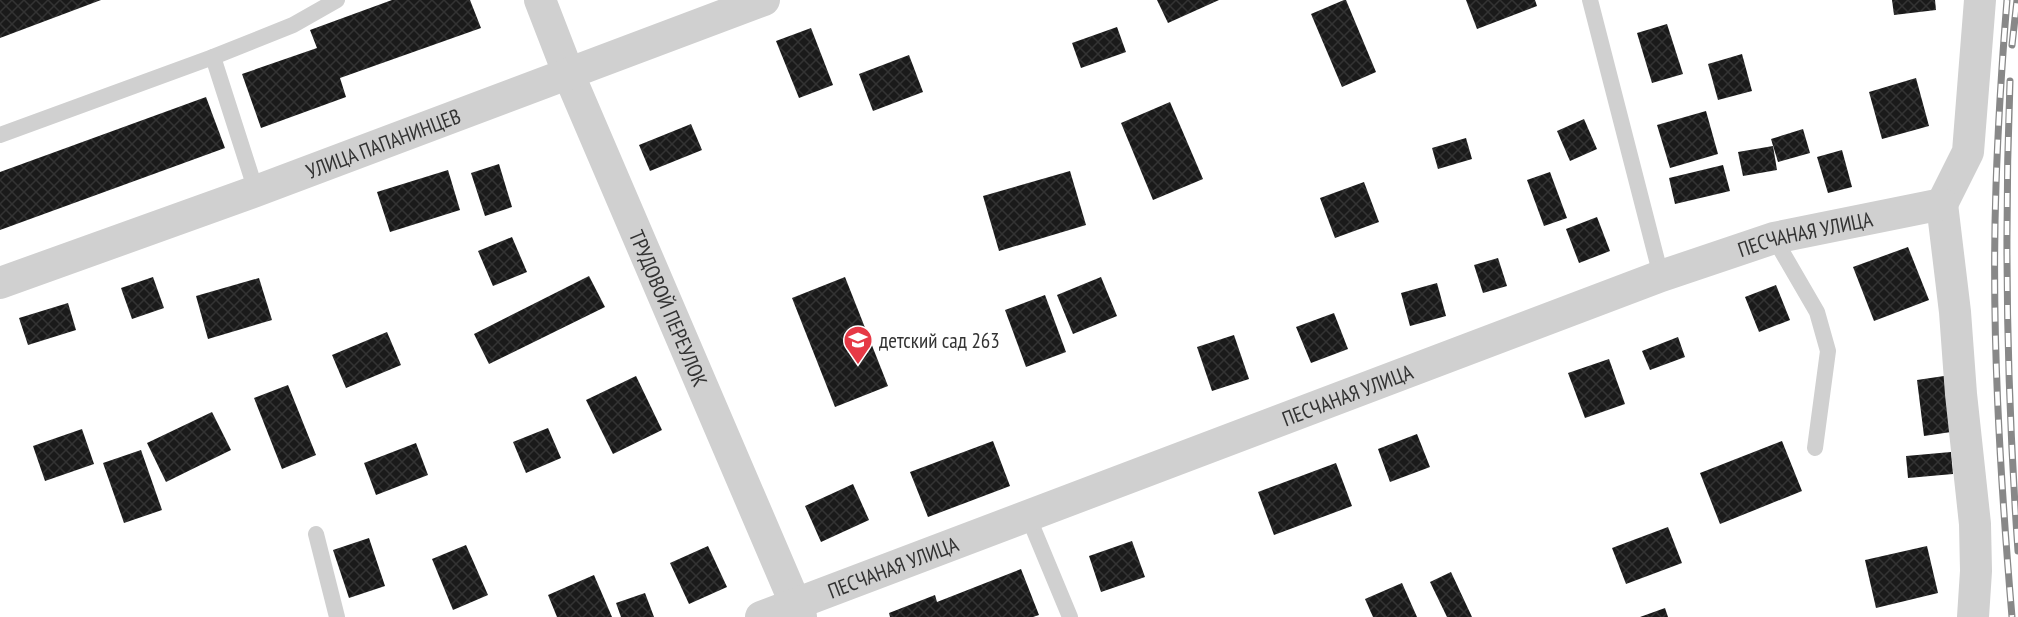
<svg xmlns="http://www.w3.org/2000/svg" width="2018" height="617" viewBox="0 0 2018 617" font-family="'PT Sans Narrow',sans-serif">
<defs>
<pattern id="building-cross-hatch" width="8" height="8" patternUnits="userSpaceOnUse" patternTransform="scale(1.5)"><rect width="8" height="8" fill="#1a1a1a"/><path d="M0 0l8 8M0 8l8-8" fill="none" stroke="#333"/></pattern>
</defs>
<rect width="100%" height="100%" fill="#fff"/>
<g fill="url(#building-cross-hatch)">
<polygon points="0,0 101,0 0,38"/>
<polygon points="392,0 470,0 481,28 340,78 346,97 261,128 242,74 317,48 310,30"/>
<polygon points="1157,0 1219,0 1168,23"/>
<polygon points="1344,0 1346,0 1376,72 1342,87 1311,14"/>
<polygon points="1466,0 1535,0 1537,6 1477,29"/>
<polygon points="1892,0 1935,0 1936,10 1894,15"/>
<polygon points="1667,24 1683,74 1652,83 1637,33"/>
<polygon points="1117,27 1126,52 1081,68 1072,43"/>
<polygon points="811,28 833,85 799,98 776,41"/>
<polygon points="1742,54 1752,91 1718,100 1708,64"/>
<polygon points="909,55 923,92 873,111 859,74"/>
<polygon points="1916,78 1929,126 1882,139 1869,92"/>
<polygon points="206,97 225,148 0,230 0,172"/>
<polygon points="1170,102 1203,179 1153,200 1121,123"/>
<polygon points="1706,111 1718,154 1670,168 1657,125"/>
<polygon points="1584,119 1597,149 1570,161 1557,131"/>
<polygon points="691,124 702,150 650,171 639,145"/>
<polygon points="1803,129 1810,153 1778,162 1771,139"/>
<polygon points="1466,138 1472,159 1438,169 1432,148"/>
<polygon points="1773,146 1777,170 1743,176 1738,152"/>
<polygon points="1842,150 1852,187 1828,193 1817,157"/>
<polygon points="499,164 512,207 485,216 471,173"/>
<polygon points="1723,165 1730,191 1675,204 1669,178"/>
<polygon points="448,170 460,210 390,232 377,192"/>
<polygon points="1070,171 1086,225 999,251 983,196"/>
<polygon points="1550,172 1567,218 1544,226 1527,180"/>
<polygon points="1364,182 1379,222 1335,238 1320,198"/>
<polygon points="1597,217 1610,251 1579,263 1566,229"/>
<polygon points="512,237 527,272 493,286 478,251"/>
<polygon points="1908,247 1929,300 1874,321 1853,267"/>
<polygon points="1498,258 1507,286 1483,293 1474,265"/>
<polygon points="589,276 605,307 489,364 474,334"/>
<polygon points="153,277 164,308 132,319 121,288"/>
<polygon points="845,277 888,386 835,407 792,298"/>
<polygon points="1101,277 1117,316 1073,334 1057,295"/>
<polygon points="259,278 272,320 208,339 196,296"/>
<polygon points="1437,283 1446,316 1410,326 1401,293"/>
<polygon points="1776,285 1790,320 1759,332 1745,297"/>
<polygon points="1045,295 1066,352 1026,367 1005,310"/>
<polygon points="68,303 76,330 28,345 19,318"/>
<polygon points="1334,313 1348,349 1311,363 1296,327"/>
<polygon points="387,332 401,365 346,388 332,355"/>
<polygon points="1234,335 1249,379 1212,391 1197,347"/>
<polygon points="1678,337 1685,357 1650,370 1642,351"/>
<polygon points="1609,359 1625,404 1585,418 1568,373"/>
<polygon points="636,376 662,430 613,454 586,400"/>
<polygon points="1944,376 1951,432 1924,436 1917,380"/>
<polygon points="288,385 316,455 282,469 254,398"/>
<polygon points="212,412 231,450 166,482 147,443"/>
<polygon points="548,428 561,458 526,473 513,442"/>
<polygon points="82,429 94,464 45,481 33,446"/>
<polygon points="1417,434 1430,467 1390,482 1378,449"/>
<polygon points="993,441 1010,486 928,517 910,472"/>
<polygon points="1782,441 1802,491 1720,524 1700,473"/>
<polygon points="416,443 428,475 376,495 364,463"/>
<polygon points="141,450 162,510 124,523 103,463"/>
<polygon points="1951,452 1953,474 1908,478 1906,456"/>
<polygon points="1336,463 1352,506 1274,535 1258,492"/>
<polygon points="853,484 869,520 821,542 805,506"/>
<polygon points="1668,527 1682,563 1626,584 1612,548"/>
<polygon points="369,538 385,586 349,598 333,550"/>
<polygon points="1132,541 1145,577 1101,592 1089,556"/>
<polygon points="466,545 488,595 453,610 432,559"/>
<polygon points="708,546 727,587 689,604 670,563"/>
<polygon points="1927,546 1938,593 1876,608 1865,560"/>
<polygon points="1021,569 1039,615 1033,617 890,617 889,613 935,595 937,602"/>
<polygon points="1451,572 1472,617 1447,617 1430,582"/>
<polygon points="594,575 612,617 557,617 548,595"/>
<polygon points="1402,583 1417,617 1373,617 1365,599"/>
<polygon points="645,593 654,617 621,617 616,603"/>
<polygon points="1665,608 1668,617 1640,617"/>
</g>
<g fill="none" stroke-linecap="round" stroke-linejoin="round">
<g stroke="#d0d0d0" stroke-width="16">
<polyline points="1590,0 1661,276"/>
<polyline points="0,135 213,57"/>
<polyline points="256,191 213,57 293,25 337,0"/>
<polyline points="1774,238 1817,312 1828,351 1815,448"/>
<polyline points="1028,516 1070,617"/>
<polyline points="316,534 337,617"/>
</g>
<g stroke="#d0d0d0" stroke-width="32">
<path id="s1" d="M 540,0 L 569,75 L 801,617"/>
<polyline points="1942,204 1955,312 1961,394 1975,524 1976,571 1973,617"/>
<polyline points="1942,204 1968,152 1980,0"/>
<path id="s2" d="M 0,283 L 256,191 L 764,0"/>
<path id="s3" d="M 761,617 L 1661,276 L 1774,238 L 1942,204"/>
</g>
<g stroke="#888" stroke-width="7">
<g id="rail">
<path d="M 2007,0 C 2002,62 1998,124 1996,186 C 1991,329 2000,474 2012,617"/>
<polyline points="2012,45 2017,0"/>
<path d="M 2010,81 C 2004,237 2007,395 2018,551"/>
</g>
</g>
<use href="#rail" stroke="#fff" stroke-width="4.5" stroke-dasharray="14" stroke-linecap="butt"/>
</g>
<defs>
<g id="school-pin" transform="scale(1.5)"><path d="M0 17L-7.5 6A9.5 9.5 0 1 1 7.5 6Z" fill="#e63946" stroke="#fff"/><path d="M0-5L7-2L0 1L-7-2ZM-4 1L0 2.5L4 1V4Q0 6-4 4Z" fill="#fff"/></g>
</defs>
<g fill-rule="evenodd">
<use href="#school-pin" x="858" y="340"/>
</g>
<g text-anchor="middle" dominant-baseline="central" stroke-width="6" stroke-linejoin="round" paint-order="stroke">
<g font-size="21" fill="#333" stroke="#fff">
<text stroke="none"><textPath href="#s2" startOffset="408">УЛИЦА ПАПАНИНЦЕВ</textPath></text>
<text stroke="none"><textPath href="#s3" startOffset="1113">ПЕСЧАНАЯ УЛИЦА</textPath></text>
<text stroke="none"><textPath href="#s1" startOffset="334">ТРУДОВОЙ ПЕРЕУЛОК</textPath></text>
<text stroke="none"><textPath href="#s3" startOffset="627">ПЕСЧАНАЯ УЛИЦА</textPath></text>
<text stroke="none"><textPath href="#s3" startOffset="141">ПЕСЧАНАЯ УЛИЦА</textPath></text>
</g>
<g font-size="21" fill="#333" stroke="#fff" text-anchor="start">
<text x="879" y="340">детский сад 263</text>
</g>
</g>
</svg>
